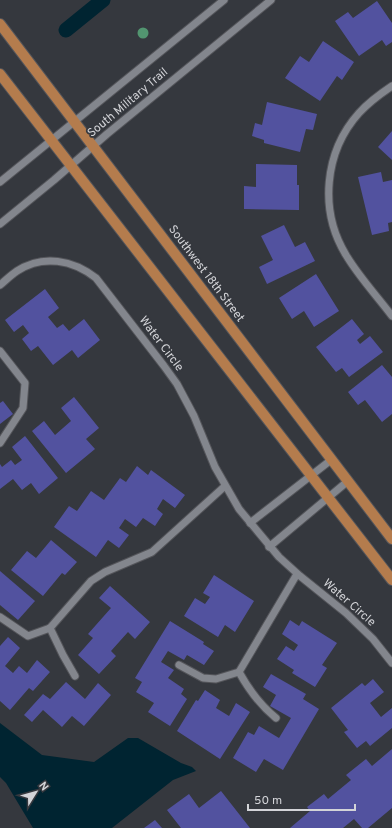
<svg xmlns="http://www.w3.org/2000/svg" width="392" height="828" viewBox="0 0 392 828" font-family="Overpass,sans-serif">
<rect width="100%" height="100%" fill="#35383e"/>
<polygon fill="#002431" points="0,723 42,755 94,762 128,738 138,738 181,763 192,767 196,771 173,780 112,828 33,828 6,783 0,777"/>
<g fill="none" stroke-linecap="round" stroke-linejoin="round">
<polyline stroke="#002431" stroke-width="15" points="66,30 103,0"/>
</g>
<g fill="#52529f">
<polygon points="377,1 392,23 392,42 386,46 382,40 359,56 335,21 348,12 353,18"/>
<polygon points="323,41 354,62 342,80 337,76 320,101 285,78 300,56 309,62"/>
<polygon points="267,102 317,114 313,130 306,129 300,152 264,143 264,140 252,136 255,123 262,125"/>
<polygon points="392,131 392,160 378,147"/>
<polygon points="256,164 297,165 297,185 299,185 299,210 244,209 244,186 256,187"/>
<polygon points="381,172 383,182 392,180 392,222 388,223 389,231 372,235 358,177"/>
<polygon points="284,225 295,247 305,242 315,261 267,284 259,267 273,260 261,236"/>
<polygon points="316,274 339,311 314,327 304,311 292,319 279,298"/>
<polygon points="45,289 59,308 48,317 57,328 63,324 69,331 84,319 100,340 78,358 72,350 53,365 38,346 31,351 22,339 29,333 23,325 14,332 5,320"/>
<polygon points="352,319 364,334 357,340 360,344 370,336 383,352 349,377 342,368 336,372 316,347"/>
<polygon points="382,365 392,377 392,414 382,422 365,400 358,405 348,392"/>
<polygon points="74,397 99,428 86,439 95,449 66,473 32,431 44,421 55,435 71,421 61,408"/>
<polygon points="3,401 13,414 0,424 0,403"/>
<polygon points="25,436 58,478 39,494 31,483 22,490 13,479 0,489 0,464 2,467 11,460 15,465 22,460 12,447"/>
<polygon points="137,466 148,475 151,470 185,495 175,508 163,499 157,509 163,514 155,526 143,518 136,527 125,519 119,528 129,535 119,548 108,540 96,557 54,527 69,506 77,511 91,491 104,500 120,478 126,482"/>
<polygon points="51,540 77,562 65,575 62,573 43,596 11,570 27,551 36,558"/>
<polygon points="0,571 35,601 18,620 0,605"/>
<polygon points="214,575 254,601 235,632 225,625 218,637 184,616 195,598 205,604 210,597 203,593"/>
<polygon points="110,586 150,622 135,639 128,632 111,651 116,656 99,674 78,655 93,638 88,634 111,608 99,598"/>
<polygon points="290,620 299,626 302,621 337,643 322,665 327,668 315,687 292,673 294,670 277,659 286,646 294,651 298,645 282,634"/>
<polygon points="170,621 204,642 203,644 214,651 204,665 187,655 184,660 168,651 161,662 174,670 168,678 184,689 181,694 187,699 170,726 148,712 154,703 136,692 142,682 135,678"/>
<polygon points="8,637 20,648 5,666 13,673 19,666 27,673 37,660 50,672 33,691 29,688 10,710 0,701 0,646"/>
<polygon points="271,674 306,694 303,699 319,709 283,770 264,759 256,772 233,758 248,732 254,735 259,726 279,738 291,718 270,706 276,695 263,687"/>
<polygon points="373,679 384,692 370,703 381,717 392,708 392,728 370,746 366,741 357,748 344,732 348,730 331,708 362,683 365,686"/>
<polygon points="66,682 85,699 98,683 111,695 84,726 72,716 62,727 43,710 32,722 24,715 43,694 50,699"/>
<polygon points="205,690 220,700 216,708 229,716 236,703 250,712 220,759 177,731 196,700 198,701"/>
<polygon points="392,749 392,808 368,828 362,828 354,819 343,828 290,828 310,811 307,807 324,794 328,799 351,780 346,775 366,759 372,766"/>
<polygon points="221,791 250,828 181,828 167,810 189,794 199,808"/>
<polygon points="155,820 162,828 144,828"/>
</g>
<g fill="none" stroke-linecap="round" stroke-linejoin="round">
<g stroke="#54555a" stroke-width="9">
<g id="minor">
<path d="M 392,86 C 380,94 369,102 359,113 C 324,152 319,211 346,255 C 359,277 377,296 392,316"/>
<polyline points="0,182 224,0"/>
<polyline points="0,224 54,180 107,134 271,0"/>
<path d="M 0,285 C 6,280 11,275 17,271 C 43,254 73,260 96,278 L 164,366 L 177,384 L 194,416 L 215,467 L 239,509 L 279,557 L 300,576 L 346,613 L 373,639 L 392,663"/>
<polyline points="0,351 25,383 23,408 0,443"/>
<polyline points="250,523 331,460"/>
<polyline points="269,547 348,481"/>
<polyline points="0,617 28,636 50,628 91,581 105,572 152,552 225,486"/>
<polyline points="50,628 63,655 75,676"/>
<polyline points="179,665 203,678 216,679 239,672 297,574"/>
<path d="M 239,672 C 249,690 260,705 276,718"/>
</g>
</g>
<g stroke="#54555a" stroke-width="12">
<g id="major">
<polyline points="0,24 392,539"/>
<polyline points="0,74 392,580"/>
</g>
</g>
<use href="#minor" stroke="#83868d" stroke-width="7"/>
<use href="#major" stroke="#b47c4d" stroke-width="10"/>
</g>
<circle fill="#529570" cx="143" cy="33" r="5.5"/>
<g text-anchor="middle" dominant-baseline="central" stroke-width="3.5" stroke-linejoin="round" paint-order="stroke">
<g font-size="12" fill="#d3d4d8" stroke="#35383e">
<text transform="translate(128 103) rotate(-40)">South Military Trail</text>
<text transform="translate(206 274) rotate(53)">Southwest 18th Street</text>
<text transform="translate(161 344) rotate(53)">Water Circle</text>
<text transform="translate(349 603) rotate(41)">Water Circle</text>
</g>
</g>
<g transform="translate(36 792) rotate(53)" stroke="#35383e" stroke-width="3" paint-order="stroke">
<path d="M0-3L7 15L0 10L-7 15Z" fill="#d3d4d8"/>
<text y="-6" font-size="11" font-weight="bold" text-anchor="middle" fill="#d3d4d8">N</text>
</g>
<path d="M248 804v6h107v-6" fill="none" stroke="#d3d4d8" stroke-width="2"/>
<text x="254" y="804" font-size="12" fill="#d3d4d8" stroke="#35383e" stroke-width="3" paint-order="stroke">50 m</text>
</svg>
